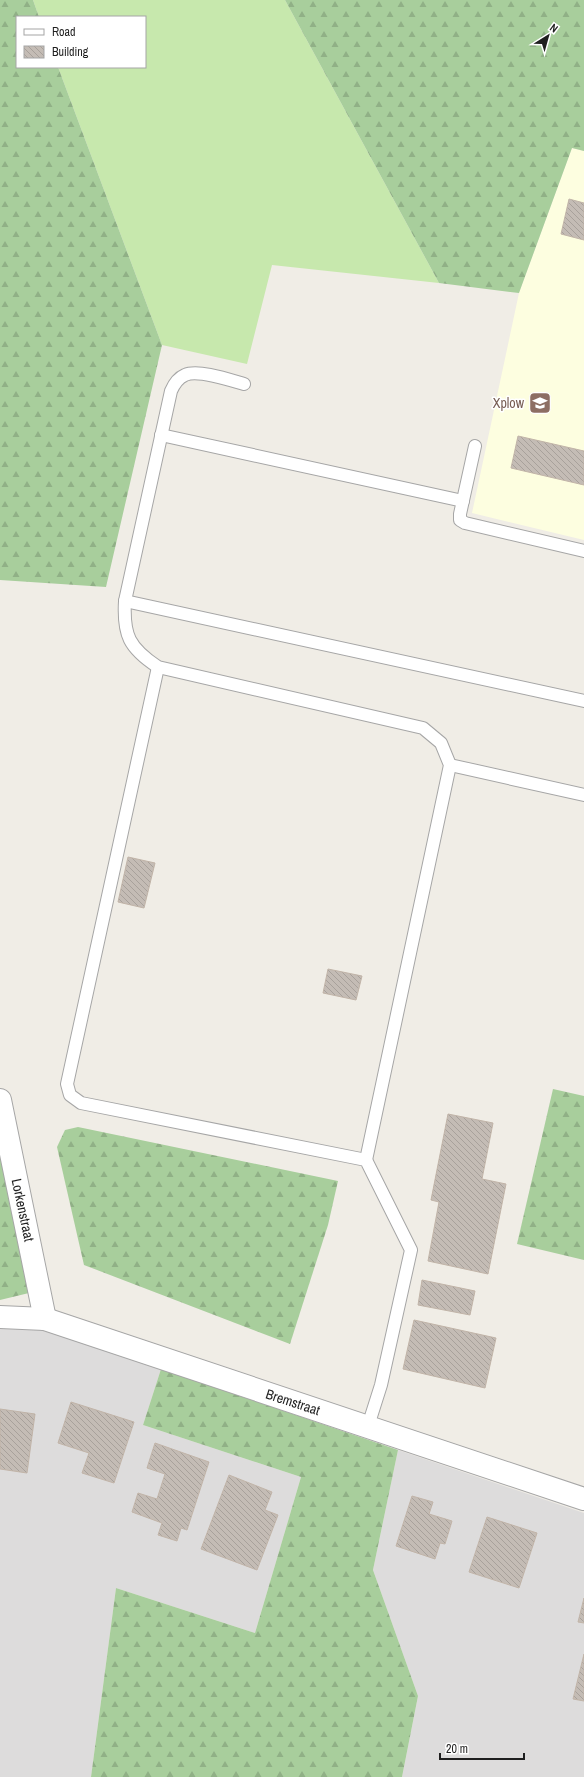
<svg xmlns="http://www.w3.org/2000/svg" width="584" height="1777" viewBox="0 0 584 1777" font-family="'Archivo Narrow',sans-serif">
<defs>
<pattern id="forest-firs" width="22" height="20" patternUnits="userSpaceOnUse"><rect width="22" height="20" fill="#a8ce9c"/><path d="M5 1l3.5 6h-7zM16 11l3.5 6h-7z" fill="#90b086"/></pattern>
<pattern id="building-back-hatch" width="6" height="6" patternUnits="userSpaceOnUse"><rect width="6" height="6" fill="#c4bcb5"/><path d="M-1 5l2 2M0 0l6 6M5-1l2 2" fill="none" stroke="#a8a19b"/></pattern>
</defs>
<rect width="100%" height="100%" fill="#f0ede6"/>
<g fill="#dddcdc">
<polygon points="0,1323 40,1330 64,1337 161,1369 143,1425 301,1477 255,1633 116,1588 91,1777 0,1777"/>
<polygon points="398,1450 584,1513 584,1777 402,1777 418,1696 373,1570"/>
</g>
<polygon fill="#fdfee0" points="572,148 584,151 584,540 472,513 519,293"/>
<polygon fill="#c7e8ad" points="33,0 285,0 439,283 272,265 247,364 162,345 58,67 145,67 145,17 39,17"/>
<g fill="url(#forest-firs)">
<polygon points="0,0 33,0 39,17 17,17 17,67 58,67 162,345 106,587 0,580"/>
<polygon points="285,0 584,0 584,151 572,148 519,293 439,283"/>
<polygon points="553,1089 584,1096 584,1260 517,1244"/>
<polygon points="78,1127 338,1181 328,1225 290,1344 84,1265 57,1147 65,1130"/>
<polygon points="0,1148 29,1293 0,1300"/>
<polygon points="161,1369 398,1450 373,1570 418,1696 402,1777 91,1777 116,1588 255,1633 301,1477 143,1425"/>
</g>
<g fill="url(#building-back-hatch)" stroke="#c1b4a8">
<polygon points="569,199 584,203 584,240 561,234"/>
<polygon points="518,436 584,451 584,485 511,468"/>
<polygon points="128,857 155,863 144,908 118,902"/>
<polygon points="328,969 362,976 356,1000 323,993"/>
<polygon points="448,1114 493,1123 482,1179 506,1184 488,1274 428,1261 439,1202 431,1200"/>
<polygon points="422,1280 475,1291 470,1315 418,1305"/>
<polygon points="414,1320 496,1338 485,1388 403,1369"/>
<polygon points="71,1402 134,1422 114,1483 82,1473 89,1453 58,1443"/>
<polygon points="0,1409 35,1414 27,1473 0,1469"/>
<polygon points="155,1443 209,1462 187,1530 181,1528 177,1541 158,1535 162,1523 132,1512 138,1493 157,1499 165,1474 147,1468"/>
<polygon points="229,1475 272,1492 265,1510 278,1515 257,1570 201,1549"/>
<polygon points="412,1496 433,1502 429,1514 452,1521 445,1544 440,1543 435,1559 396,1546"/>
<polygon points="487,1517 537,1533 519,1588 469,1572"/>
<polygon points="584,1598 584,1623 578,1622"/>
<polygon points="584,1654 584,1701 573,1699"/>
</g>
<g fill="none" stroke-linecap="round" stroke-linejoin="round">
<g stroke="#a6a6a6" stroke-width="14">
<g id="lane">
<path d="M 244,384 C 230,380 198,369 185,375 C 178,378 174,384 171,391 L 125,601 C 123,635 129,648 158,667 L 423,728 L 441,743 L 450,765 L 366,1160"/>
<polyline points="161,435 463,501"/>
<polyline points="475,446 460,514 460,520 465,523 584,551"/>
<polyline points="125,601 584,701"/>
<polyline points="158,667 67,1084 70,1095 81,1103 366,1160 411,1250 381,1385 368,1426"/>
<polyline points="450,765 584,795"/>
</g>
</g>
<g stroke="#a6a6a6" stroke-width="24">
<g id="street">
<polyline points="0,1100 45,1319"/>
<polyline points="0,1317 45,1319 584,1499"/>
</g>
</g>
<use href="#lane" stroke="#fff" stroke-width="12"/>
<use href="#street" stroke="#fff" stroke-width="22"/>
</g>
<defs>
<g id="school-square" transform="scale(1.15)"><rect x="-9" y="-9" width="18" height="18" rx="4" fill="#8d6e63" stroke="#fff"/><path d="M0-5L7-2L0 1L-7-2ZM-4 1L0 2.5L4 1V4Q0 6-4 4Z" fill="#fff"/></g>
</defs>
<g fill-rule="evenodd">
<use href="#school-square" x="540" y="403"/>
</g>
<g text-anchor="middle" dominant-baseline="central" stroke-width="3" stroke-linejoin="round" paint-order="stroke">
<g font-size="14" fill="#785e54" stroke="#fff" text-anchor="end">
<text x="524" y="403">Xplow</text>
</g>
<g font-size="14" fill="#1f1f1f" stroke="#fff">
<text transform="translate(23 1210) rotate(78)">Lorkenstraat</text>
<text transform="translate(293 1402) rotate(18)">Bremstraat</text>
</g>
</g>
<rect x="16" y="16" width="130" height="52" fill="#ffffff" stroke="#a5a5a5"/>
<rect x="24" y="29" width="20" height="6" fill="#ffffff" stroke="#a5a5a5"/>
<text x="52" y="36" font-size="12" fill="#1f1f1f">Road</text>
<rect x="24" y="46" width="20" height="12" fill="url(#building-back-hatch)" stroke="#a5a5a5"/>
<text x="52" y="56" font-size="12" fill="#1f1f1f">Building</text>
<g transform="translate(548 36) rotate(37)" stroke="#ffffff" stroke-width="3" paint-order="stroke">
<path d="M0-3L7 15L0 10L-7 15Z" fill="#1f1f1f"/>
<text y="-6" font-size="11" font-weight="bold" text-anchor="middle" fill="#1f1f1f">N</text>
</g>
<path d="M440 1753v6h84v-6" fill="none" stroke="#1f1f1f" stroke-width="2"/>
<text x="446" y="1753" font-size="12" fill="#1f1f1f" stroke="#ffffff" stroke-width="3" paint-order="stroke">20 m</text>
</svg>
